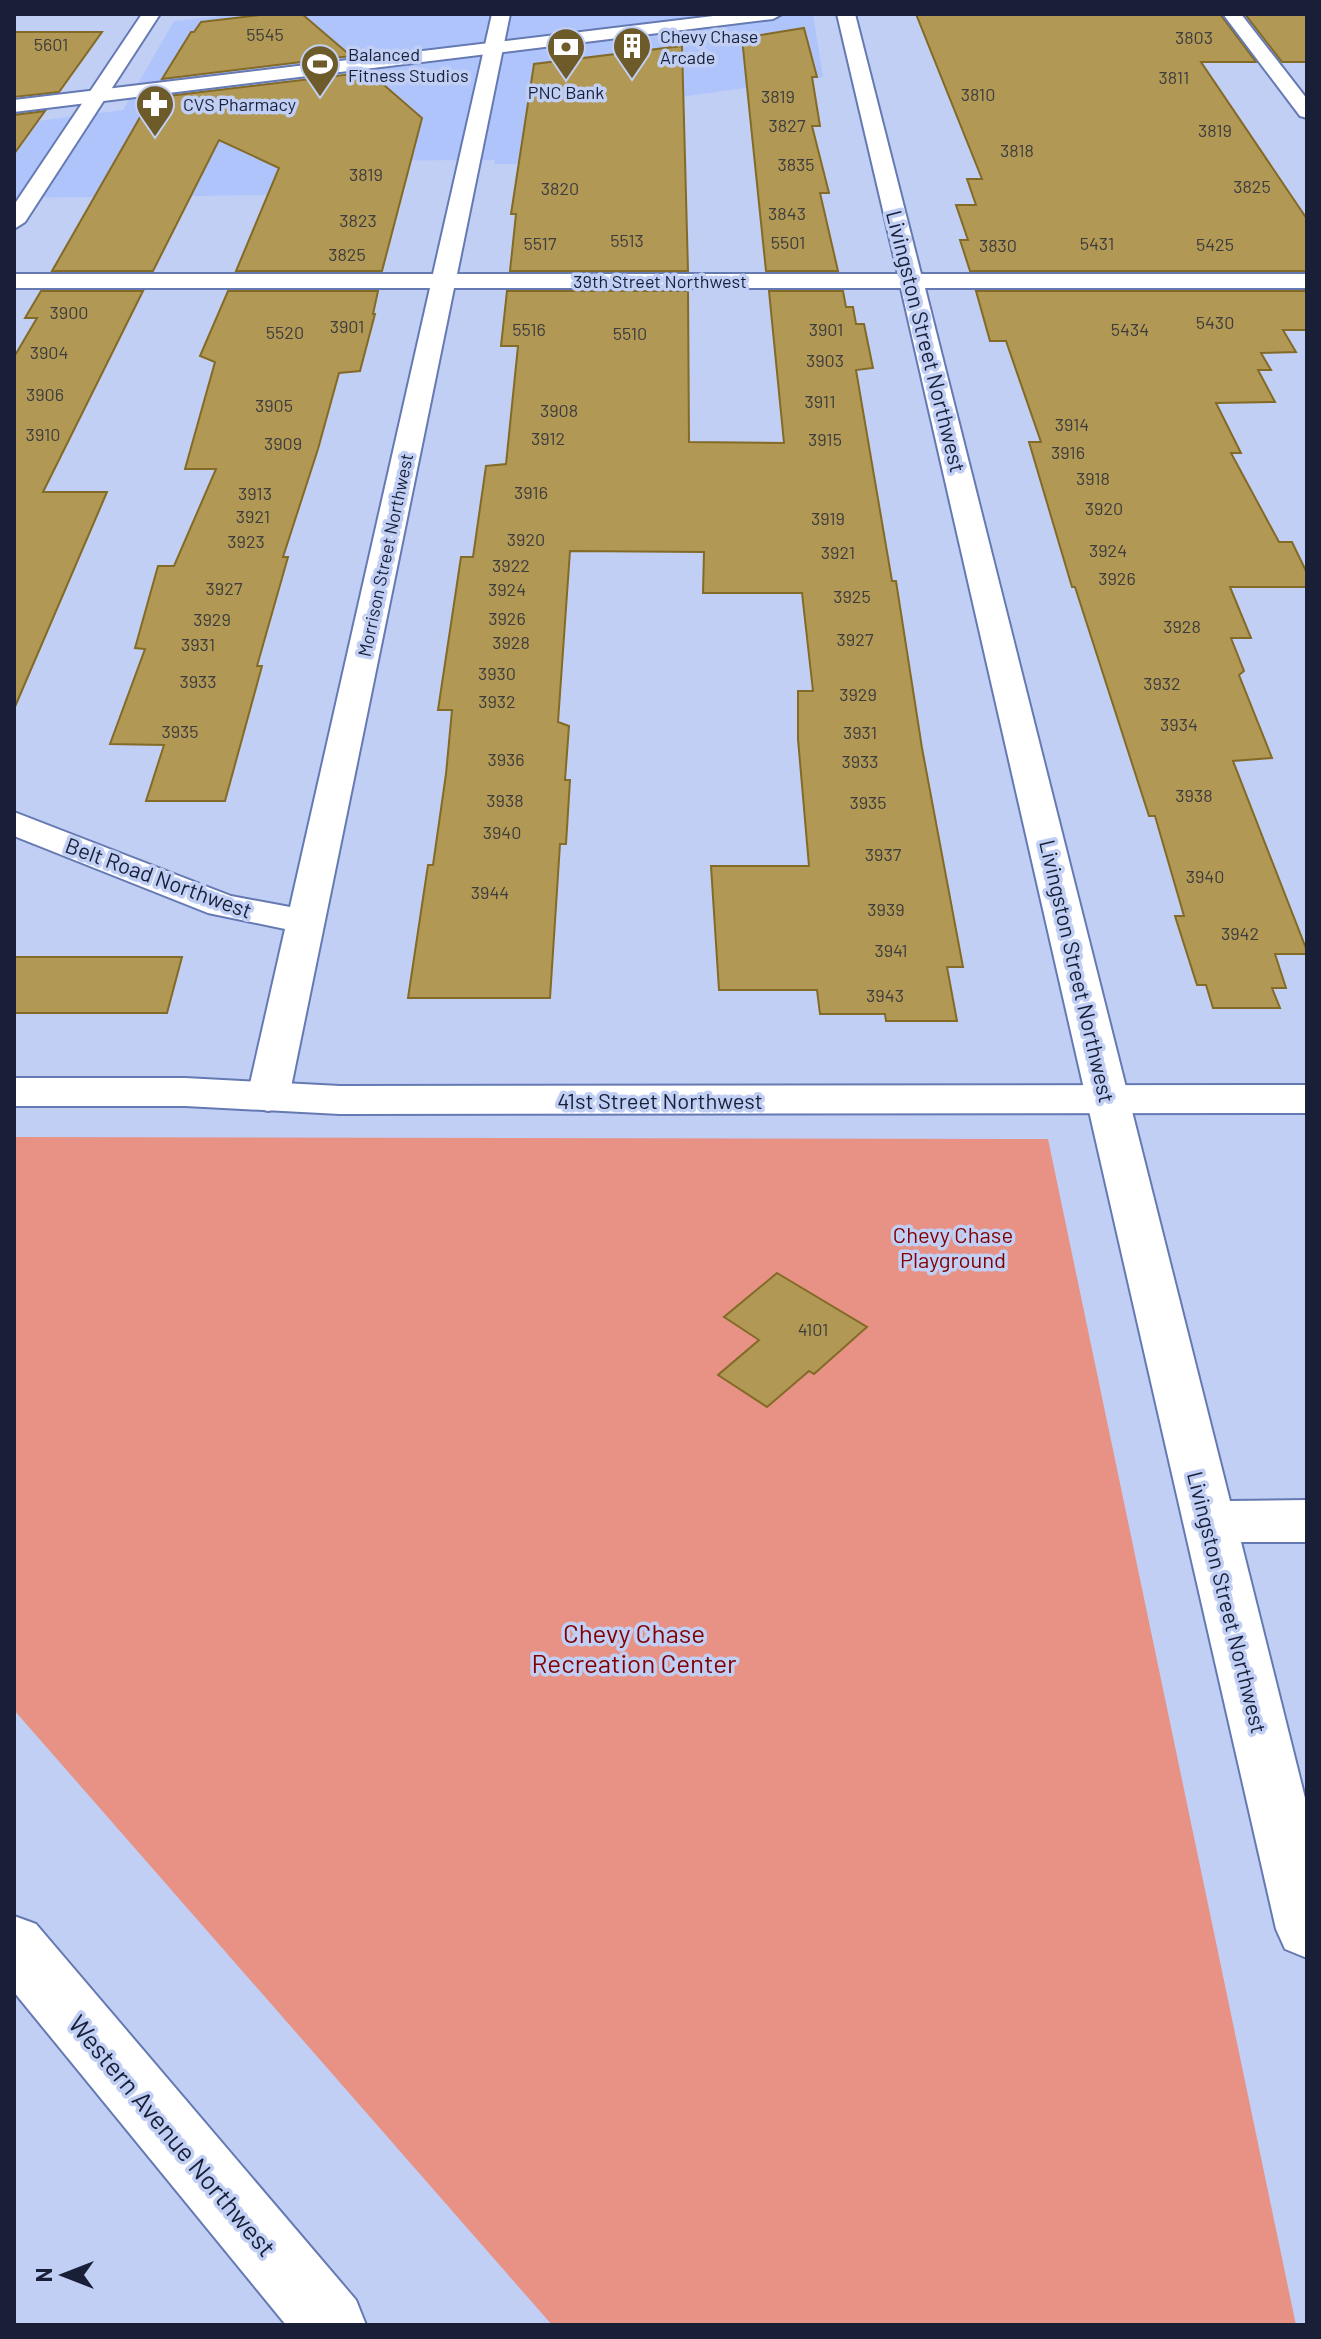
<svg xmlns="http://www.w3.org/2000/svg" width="1321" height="2339" viewBox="0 0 1321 2339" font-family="Barlow,sans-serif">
<rect width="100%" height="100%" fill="#c1cff5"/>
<polygon fill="#b0c4fc" points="241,14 813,14 823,77 652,101 650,164 494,164 495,160 296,161 283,195 14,198 14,124 123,110 174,21"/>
<polygon fill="#e79285" points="14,1137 1048,1139 1296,2325 552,2325 14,1710"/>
<g fill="#b19855" stroke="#836a26" stroke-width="2">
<polygon points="269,14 302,14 351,56 162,79 191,32 194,32 201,22"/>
<polygon points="916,14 1220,14 1256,62 1201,62 1307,219 1307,271 970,271 960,240 968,240 956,205 976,205 967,179 982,179"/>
<polygon points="1245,14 1307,14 1307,62 1282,62"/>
<polygon points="804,28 817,77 812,77 820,126 812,126 829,193 820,193 838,271 766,271 742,38"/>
<polygon points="14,32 102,32 59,92 14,97"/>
<polygon points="682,46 688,271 510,271 516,214 511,214 534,64"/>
<polygon points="369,72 422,118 382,271 236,271 279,168 219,140 153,271 52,271 151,98"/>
<polygon points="45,111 14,154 14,115"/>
<polygon points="41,291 143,291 43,492 107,492 14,709 14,357 37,318 25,318"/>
<polygon points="228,291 378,291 373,314 375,314 360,371 339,373 318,449 283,557 288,557 257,666 262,666 225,801 146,801 164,745 110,744 145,649 135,648 158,566 174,566 216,469 185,469 215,362 200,356"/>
<polygon points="507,291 688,291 689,442 784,443 769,291 843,291 846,307 853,307 856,324 864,324 873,368 856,370 892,581 896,581 922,748 963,967 947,967 957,1021 886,1021 885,1014 820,1014 817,990 719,990 711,866 809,866 798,739 798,691 813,691 802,593 703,593 704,552 570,551 558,722 569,726 565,780 570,780 566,844 560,844 550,998 408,998 428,865 433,865 446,774 452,710 438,710 461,557 473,557 486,466 506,464 518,346 501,346"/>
<polygon points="976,291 1307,291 1307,330 1283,330 1296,352 1261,353 1271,370 1258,370 1275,402 1216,403 1241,453 1231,453 1279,542 1292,542 1307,573 1307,587 1230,587 1251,638 1231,638 1244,671 1239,675 1272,758 1233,761 1307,951 1307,954 1275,954 1286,988 1272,988 1280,1008 1213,1008 1206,985 1197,985 1175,916 1184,916 1155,816 1149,816 1075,587 1072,587 1029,442 1041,442 1006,341 990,341"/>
<polygon points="14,957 182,957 167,1013 14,1013"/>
<polygon points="777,1273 867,1327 814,1374 809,1371 767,1407 718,1375 759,1340 724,1317"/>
</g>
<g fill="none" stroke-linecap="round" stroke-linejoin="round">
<g stroke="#6579b2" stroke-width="4">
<g id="minor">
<polygon points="142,14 160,14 25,222 14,229 14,205"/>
<polygon points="492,14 510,14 457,274 898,274 837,14 855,14 921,274 1307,274 1307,288 925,288 1230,1501 1307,1500 1307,1542 1241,1542 1307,1806 1307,1958 1285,1949 1276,1929 901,288 454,288 289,1097 283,1107 268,1111 253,1107 247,1097 285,929 208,913 14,836 14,812 231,896 290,907 430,288 14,288 14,274 433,274"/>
<polygon points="1223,14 1241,14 1307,99 1307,118 1300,116"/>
</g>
</g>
<g stroke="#6579b2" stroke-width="4">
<g id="major">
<polygon points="730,14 782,14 773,19 14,112 14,100"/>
<polygon points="14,1078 185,1078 340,1086 1307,1085 1307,1113 340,1114 185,1106 14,1106"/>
<polygon points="14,1916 36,1924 356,2300 366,2325 286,2325 14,1992"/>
</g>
</g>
<use href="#minor" fill="#fff" fill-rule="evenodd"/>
<use href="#major" fill="#fff" fill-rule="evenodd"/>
</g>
<defs>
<g id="building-pin" transform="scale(2)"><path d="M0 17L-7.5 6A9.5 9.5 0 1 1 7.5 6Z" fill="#6e5b2a" stroke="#c1cff5"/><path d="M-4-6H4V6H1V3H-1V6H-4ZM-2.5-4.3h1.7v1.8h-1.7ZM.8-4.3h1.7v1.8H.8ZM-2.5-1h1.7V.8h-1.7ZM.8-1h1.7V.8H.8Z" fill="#fff"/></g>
<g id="bank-pin" transform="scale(2)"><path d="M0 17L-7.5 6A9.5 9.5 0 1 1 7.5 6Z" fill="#6e5b2a" stroke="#c1cff5"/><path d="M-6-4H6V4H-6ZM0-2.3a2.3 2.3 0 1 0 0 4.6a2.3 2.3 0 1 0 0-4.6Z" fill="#fff"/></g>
<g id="stadium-pin" transform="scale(2)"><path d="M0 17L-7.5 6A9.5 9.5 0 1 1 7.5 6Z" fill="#6e5b2a" stroke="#c1cff5"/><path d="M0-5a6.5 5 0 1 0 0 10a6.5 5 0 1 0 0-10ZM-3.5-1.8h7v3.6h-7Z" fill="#fff"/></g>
<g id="pharmacy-pin" transform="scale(2)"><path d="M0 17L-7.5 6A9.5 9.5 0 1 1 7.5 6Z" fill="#6e5b2a" stroke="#c1cff5"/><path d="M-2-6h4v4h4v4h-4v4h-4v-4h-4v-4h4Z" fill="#fff"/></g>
</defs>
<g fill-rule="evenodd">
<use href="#building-pin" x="632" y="46"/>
<use href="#bank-pin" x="566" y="47"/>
<use href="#stadium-pin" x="320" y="64"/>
<use href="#pharmacy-pin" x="155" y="104"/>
</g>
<g text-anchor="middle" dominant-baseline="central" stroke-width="7" stroke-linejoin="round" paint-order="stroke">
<g font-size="18" fill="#3e3d3e">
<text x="265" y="34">5545</text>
<text x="1194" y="37">3803</text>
<text x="51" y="44">5601</text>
<text x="1174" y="77">3811</text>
<text x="978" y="94">3810</text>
<text x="778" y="96">3819</text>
<text x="787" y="125">3827</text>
<text x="1215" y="130">3819</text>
<text x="1017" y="150">3818</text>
<text x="796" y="164">3835</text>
<text x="366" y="174">3819</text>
<text x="1252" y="186">3825</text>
<text x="560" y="188">3820</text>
<text x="787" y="213">3843</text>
<text x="358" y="220">3823</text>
<text x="627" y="240">5513</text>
<text x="788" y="242">5501</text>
<text x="540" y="243">5517</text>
<text x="1097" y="243">5431</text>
<text x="1215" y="244">5425</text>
<text x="998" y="245">3830</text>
<text x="347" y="254">3825</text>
<text x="69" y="312">3900</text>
<text x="1215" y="322">5430</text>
<text x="347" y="326">3901</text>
<text x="529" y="329">5516</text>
<text x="826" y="329">3901</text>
<text x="1130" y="329">5434</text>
<text x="285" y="332">5520</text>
<text x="630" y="333">5510</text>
<text x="49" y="352">3904</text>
<text x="825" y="360">3903</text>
<text x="45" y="394">3906</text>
<text x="820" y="401">3911</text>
<text x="274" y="405">3905</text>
<text x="559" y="410">3908</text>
<text x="1072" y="424">3914</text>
<text x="43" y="434">3910</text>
<text x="548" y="438">3912</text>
<text x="825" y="439">3915</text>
<text x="283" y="443">3909</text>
<text x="1068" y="452">3916</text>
<text x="1093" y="478">3918</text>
<text x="531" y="492">3916</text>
<text x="255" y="493">3913</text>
<text x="1104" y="508">3920</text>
<text x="253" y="516">3921</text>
<text x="828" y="518">3919</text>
<text x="526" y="539">3920</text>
<text x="246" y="541">3923</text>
<text x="1108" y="550">3924</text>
<text x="838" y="552">3921</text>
<text x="511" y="565">3922</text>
<text x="1117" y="578">3926</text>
<text x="224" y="588">3927</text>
<text x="507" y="589">3924</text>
<text x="852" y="596">3925</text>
<text x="507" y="618">3926</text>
<text x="212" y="619">3929</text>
<text x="1182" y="626">3928</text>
<text x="855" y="639">3927</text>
<text x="511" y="642">3928</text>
<text x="198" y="644">3931</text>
<text x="497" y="673">3930</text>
<text x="198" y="681">3933</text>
<text x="1162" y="683">3932</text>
<text x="858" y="694">3929</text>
<text x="497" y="701">3932</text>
<text x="1179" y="724">3934</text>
<text x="180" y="731">3935</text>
<text x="860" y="732">3931</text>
<text x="506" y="759">3936</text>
<text x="860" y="761">3933</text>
<text x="1194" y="795">3938</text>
<text x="505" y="800">3938</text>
<text x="868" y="802">3935</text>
<text x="502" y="832">3940</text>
<text x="883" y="854">3937</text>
<text x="1205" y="876">3940</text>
<text x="490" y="892">3944</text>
<text x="886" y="909">3939</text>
<text x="1240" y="933">3942</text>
<text x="891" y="950">3941</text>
<text x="885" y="995">3943</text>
<text x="813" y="1329">4101</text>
</g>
<g font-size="18" fill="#181f37" stroke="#c1cff5" text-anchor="start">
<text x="660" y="36">Chevy Chase<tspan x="660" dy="21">Arcade</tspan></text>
<text x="348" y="54">Balanced<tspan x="348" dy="21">Fitness Studios</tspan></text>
<text x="566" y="92" text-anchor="middle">PNC Bank</text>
<text x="183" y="104">CVS Pharmacy</text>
</g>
<g font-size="18" fill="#181f37" stroke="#c1cff5">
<text x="660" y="281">39th Street Northwest</text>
<text transform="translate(385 555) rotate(-78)">Morrison Street Northwest</text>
</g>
<g font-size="22" fill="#181f37" stroke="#c1cff5">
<text transform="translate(927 341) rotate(76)">Livingston Street Northwest</text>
<text transform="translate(159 877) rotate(20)">Belt Road Northwest</text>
<text transform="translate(1078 971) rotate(77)">Livingston Street Northwest</text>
<text x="660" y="1100">41st Street Northwest</text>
<text transform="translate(1228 1602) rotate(76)">Livingston Street Northwest</text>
</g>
<g font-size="22" fill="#830000" stroke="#c1cff5">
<text x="953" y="1234">Chevy Chase<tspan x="953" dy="25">Playground</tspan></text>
</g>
<g font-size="26" fill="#830000" stroke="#c1cff5">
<text x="634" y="1632">Chevy Chase<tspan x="634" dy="30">Recreation Center</tspan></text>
</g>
<g font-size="26" fill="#181f37" stroke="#c1cff5">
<text transform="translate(173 2135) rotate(50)">Western Avenue Northwest</text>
</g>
</g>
<rect width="1321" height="2339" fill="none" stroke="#181f37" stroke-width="32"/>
<g transform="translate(64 2275) rotate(270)" stroke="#c1cff5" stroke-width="6" paint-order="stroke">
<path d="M0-6L14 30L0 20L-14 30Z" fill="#181f37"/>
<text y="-12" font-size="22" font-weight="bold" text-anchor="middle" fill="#181f37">N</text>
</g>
</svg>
